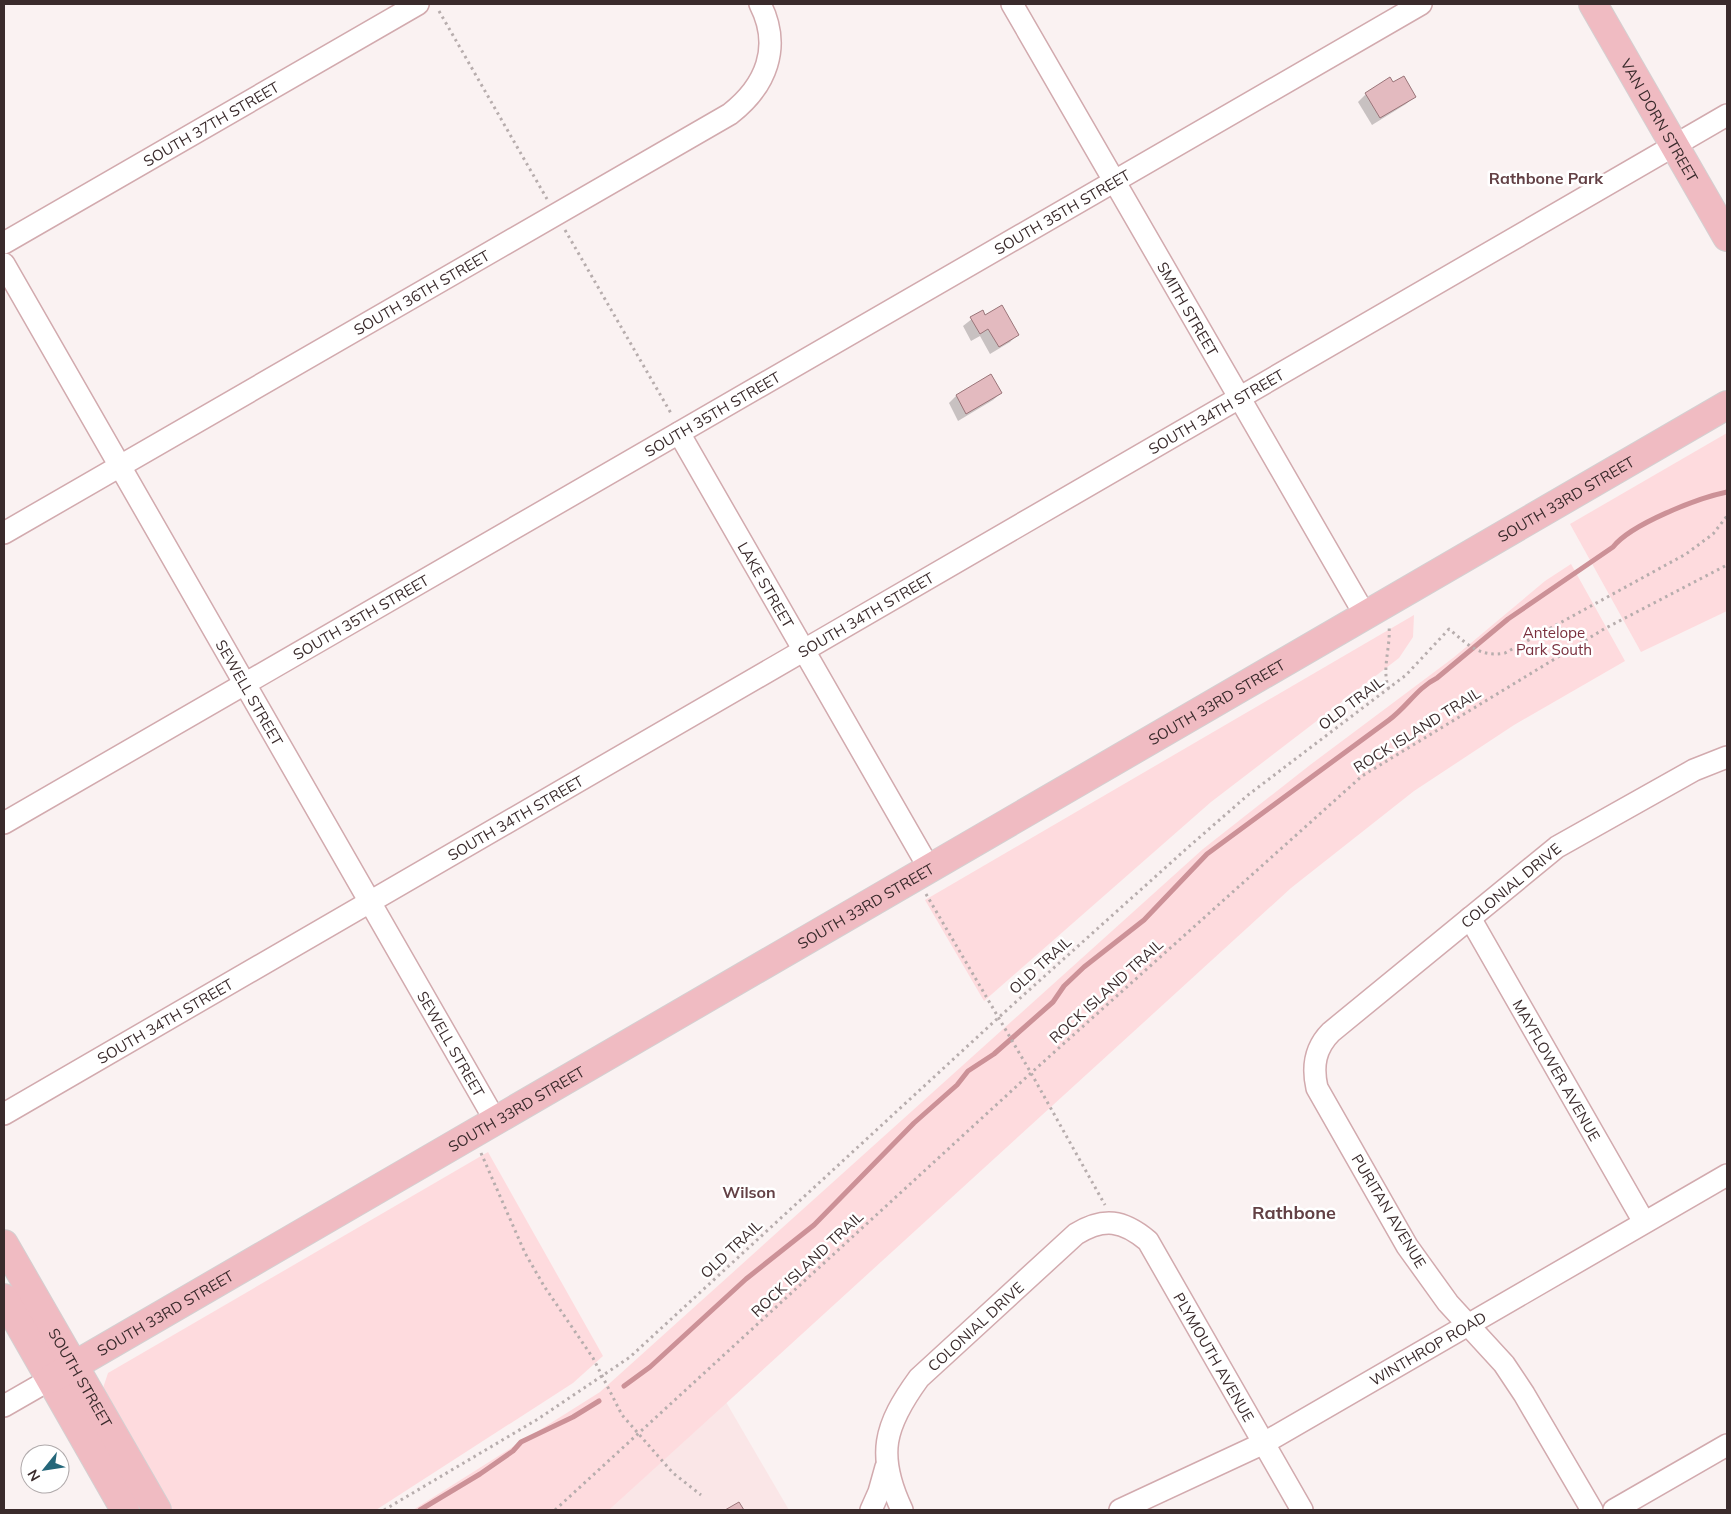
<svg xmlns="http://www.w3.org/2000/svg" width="1731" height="1514" viewBox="0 0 1731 1514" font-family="Mulish,sans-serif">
<rect width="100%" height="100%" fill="#faf2f2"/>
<polygon fill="#fae6e7" points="726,1402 789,1510 609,1510"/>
<g fill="#fedbde">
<polygon points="1727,433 1727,611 1641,652 1570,524"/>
<polygon points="1571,564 1625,661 1514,725 1414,791 1291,888 609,1510 413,1510 600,1392 1203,849 1310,765 1453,658 1545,581"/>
<polygon points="1414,615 1413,637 1399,658 1211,802 984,1001 925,900"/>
<polygon points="488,1152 603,1356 573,1383 376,1510 172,1510 102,1391 108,1373"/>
</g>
<g fill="#0003">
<polygon points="1392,84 1414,97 1406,104 1372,125 1358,102 1366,94"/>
<polygon points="982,311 985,316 1018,334 1010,342 990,354 980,336 971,341 963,326"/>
<polygon points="991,376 1001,393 993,400 958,421 949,403 956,396"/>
</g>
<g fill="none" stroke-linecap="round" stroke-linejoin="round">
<g stroke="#cc9197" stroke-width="5">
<path d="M 624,1386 L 650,1367 L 746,1279 L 814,1225 L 914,1123 L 957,1085 L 968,1071 L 994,1054 L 1053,1002 L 1064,986 L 1084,967 L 1144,920 L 1207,854 L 1389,720 C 1407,707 1417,688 1437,678 L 1508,619 L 1613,547 C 1631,524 1698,498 1727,492"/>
<polyline points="420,1510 480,1474 513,1451 521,1442 573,1417 599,1401"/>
</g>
</g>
<g fill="#e3babf" stroke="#9a7579">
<polygon points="1404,76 1416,97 1380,118 1365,93 1390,77 1393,82"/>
<polygon points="1002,305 1019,335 999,347 988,329 980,334 970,317 983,310 985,315"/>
<polygon points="991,374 1002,393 966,414 956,395"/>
<polygon points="739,1502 744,1510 725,1510"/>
</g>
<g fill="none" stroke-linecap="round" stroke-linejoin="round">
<g stroke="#d2aaae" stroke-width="24">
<g id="minor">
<path id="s1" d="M 1012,4 L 1365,615"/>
<path id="s2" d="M 4,243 L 418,4"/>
<path id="s3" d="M 4,264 L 495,1120"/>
<path id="s4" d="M 679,433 L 929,868"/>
<path id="s5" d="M 4,533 L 730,114 C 766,86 782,47 760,4"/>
<path id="s6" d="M 4,823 L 1421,4"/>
<path id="s7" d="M 1470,918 L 1644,1222"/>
<path id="s8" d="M 4,1114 L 1727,115"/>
<polyline points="4,1406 51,1379"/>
<polyline points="871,1510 879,1492 886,1467"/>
<path id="s9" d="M 902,1510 C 876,1455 884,1426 919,1378 L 1076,1234 C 1104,1217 1123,1220 1148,1241 L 1302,1510"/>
<path id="s10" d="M 1120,1510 L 1264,1443 L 1727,1175"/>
<path id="s11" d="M 1592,1510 L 1524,1394 L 1504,1364 L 1448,1303 L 1407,1246 L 1317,1088 C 1312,1066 1315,1048 1331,1032 L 1557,847 L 1694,770 L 1727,757"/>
<polyline points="1614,1510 1727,1445"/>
</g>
</g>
<g stroke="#d4d0d1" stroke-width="30">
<g id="major">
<path id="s12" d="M 1593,4 L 1727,237"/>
<path id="s13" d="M 4,1244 L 157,1510"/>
<polyline points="4,1298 125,1510"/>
<path id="s14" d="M 51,1379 L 1727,405"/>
</g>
</g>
<g stroke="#b7adad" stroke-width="3" stroke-dasharray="2.5 4" stroke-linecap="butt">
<polyline points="439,11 547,199"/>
<polyline points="565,230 672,415"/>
<path d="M 1389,689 C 1381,670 1391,647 1389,626"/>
<polyline points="926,894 1031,1073 1105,1205"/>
<polyline points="481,1153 525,1253 544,1286 593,1358 622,1415 673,1473 701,1495"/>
<path d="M 384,1510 L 538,1419 L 630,1357 L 998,1018 L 1185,850 L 1248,795 L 1406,675 L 1449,629 C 1467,644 1480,658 1505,653 L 1686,554 L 1713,534 L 1727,516"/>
<polyline points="555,1510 1031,1073 1362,776 1604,629 1727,565"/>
</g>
<use href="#minor" stroke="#fff" stroke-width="21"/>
<use href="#major" stroke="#f0bbc2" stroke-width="28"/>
</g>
<g text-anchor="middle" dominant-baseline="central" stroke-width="5" stroke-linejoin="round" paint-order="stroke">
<g font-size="15" fill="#3a2b2c" stroke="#fff">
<text stroke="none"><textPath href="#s12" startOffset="134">VAN DORN STREET</textPath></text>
<text stroke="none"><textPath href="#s2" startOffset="239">SOUTH 37TH STREET</textPath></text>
<text stroke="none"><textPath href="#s6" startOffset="1222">SOUTH 35TH STREET</textPath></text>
<text stroke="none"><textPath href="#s5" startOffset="482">SOUTH 36TH STREET</textPath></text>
<text stroke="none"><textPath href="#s1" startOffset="352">SMITH STREET</textPath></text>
<text stroke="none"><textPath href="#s8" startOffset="1401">SOUTH 34TH STREET</textPath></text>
<text stroke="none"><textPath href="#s6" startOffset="818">SOUTH 35TH STREET</textPath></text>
<text stroke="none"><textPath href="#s14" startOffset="1752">SOUTH 33RD STREET</textPath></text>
<text stroke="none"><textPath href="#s4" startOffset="175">LAKE STREET</textPath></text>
<text stroke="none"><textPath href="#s8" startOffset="996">SOUTH 34TH STREET</textPath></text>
<text stroke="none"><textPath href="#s6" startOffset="412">SOUTH 35TH STREET</textPath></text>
<text stroke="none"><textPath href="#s3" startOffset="494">SEWELL STREET</textPath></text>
<text stroke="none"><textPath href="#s14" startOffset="1348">SOUTH 33RD STREET</textPath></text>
<text transform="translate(1351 703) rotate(-37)">OLD TRAIL</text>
<text transform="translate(1417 730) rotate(-32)">ROCK ISLAND TRAIL</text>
<text stroke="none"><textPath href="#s8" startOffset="591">SOUTH 34TH STREET</textPath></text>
<text stroke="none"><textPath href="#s11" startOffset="798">COLONIAL DRIVE</textPath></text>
<text stroke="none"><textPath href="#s14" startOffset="942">SOUTH 33RD STREET</textPath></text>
<text transform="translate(1040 965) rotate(-42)">OLD TRAIL</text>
<text transform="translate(1106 991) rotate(-42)">ROCK ISLAND TRAIL</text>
<text stroke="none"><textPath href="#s8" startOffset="186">SOUTH 34TH STREET</textPath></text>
<text stroke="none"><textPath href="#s3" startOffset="899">SEWELL STREET</textPath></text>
<text stroke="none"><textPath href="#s7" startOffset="175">MAYFLOWER AVENUE</textPath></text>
<text stroke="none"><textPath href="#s14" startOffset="538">SOUTH 33RD STREET</textPath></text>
<text transform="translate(1389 1211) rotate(59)">PURITAN AVENUE</text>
<text transform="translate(731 1249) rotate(-43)">OLD TRAIL</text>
<text transform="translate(807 1264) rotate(-43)">ROCK ISLAND TRAIL</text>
<text stroke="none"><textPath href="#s14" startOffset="132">SOUTH 33RD STREET</textPath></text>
<text stroke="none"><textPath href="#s9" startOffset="219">COLONIAL DRIVE</textPath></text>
<text stroke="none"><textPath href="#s10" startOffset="348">WINTHROP ROAD</textPath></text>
<text stroke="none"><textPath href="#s9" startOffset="568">PLYMOUTH AVENUE</textPath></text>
<text stroke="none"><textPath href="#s13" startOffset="154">SOUTH STREET</textPath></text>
</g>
<g font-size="15" fill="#792f3d" stroke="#fff">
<text x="1554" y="632">Antelope<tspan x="1554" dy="17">Park South</tspan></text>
</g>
<g font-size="16" font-weight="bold" fill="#634145" stroke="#fff">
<text x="1546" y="178">Rathbone Park</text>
<text x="749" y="1192">Wilson</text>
</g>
<g font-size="18" font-weight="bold" fill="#634145" stroke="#fff">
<text x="1294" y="1212">Rathbone</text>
</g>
</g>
<rect width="1731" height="1514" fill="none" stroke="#3a2b2c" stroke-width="10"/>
<g transform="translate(45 1469) rotate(240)"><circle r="24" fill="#ffffff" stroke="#b0aaab"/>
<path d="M0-4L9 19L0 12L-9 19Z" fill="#25677a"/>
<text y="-8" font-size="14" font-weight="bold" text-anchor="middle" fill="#3a2b2c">N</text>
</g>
</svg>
